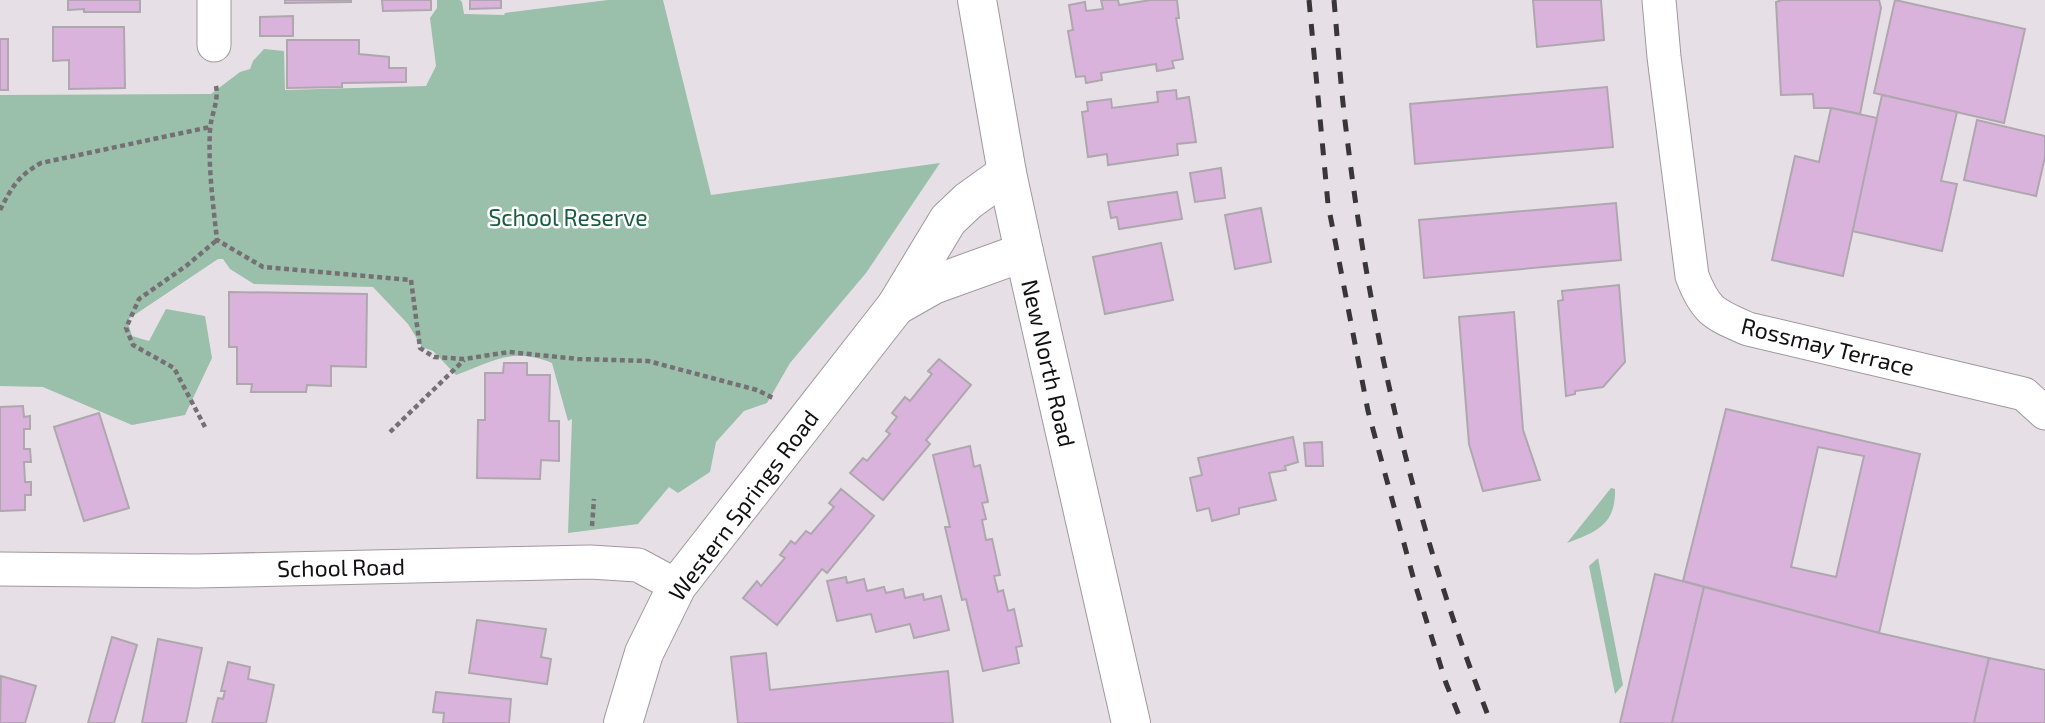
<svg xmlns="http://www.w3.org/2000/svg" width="2045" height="723" viewBox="0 0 2045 723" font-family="'Exo 2',sans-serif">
<rect width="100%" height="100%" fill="#e7dfe6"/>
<g fill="#9abfaa">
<path d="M 437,0 L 460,0 L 462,2 L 464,14 L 504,15 L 505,13 L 608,0 L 663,0 L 711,195 L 940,163 L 866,273 L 790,363 L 767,403 L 744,411 L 716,442 L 710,472 L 678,493 L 669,487 L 638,524 L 568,533 L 572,419 L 568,421 L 552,363 C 512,347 494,361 456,375 L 433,351 L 422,347 L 408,324 L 373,287 L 254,284 L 230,269 L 223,259 L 218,259 L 127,320 L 132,336 L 149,341 L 166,309 L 205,316 L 212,358 L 185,415 L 132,425 L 43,387 L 0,386 L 0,95 L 211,94 L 240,72 L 250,69 L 253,61 L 264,49 L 284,51 L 285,90 L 426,86 L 436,66 L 430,18 L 437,8 Z"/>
<path d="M 1611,488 L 1615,489 C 1616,525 1596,532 1567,543 Z"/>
<polygon points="1598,558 1623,685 1615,694 1589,566"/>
</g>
<g fill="#dab3dd" stroke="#aea8ae" stroke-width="2" fill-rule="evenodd">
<polygon points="68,0 140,0 140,12 84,12 84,9 68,10"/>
<polygon points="285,0 351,0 351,2 285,3"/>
<polygon points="382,0 431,0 431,10 383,11"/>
<polygon points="470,0 501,0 501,8 470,9"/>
<polygon points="1101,0 1118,0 1119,5 1151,0 1177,0 1179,18 1176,18 1183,59 1172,61 1174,68 1157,71 1156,64 1101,73 1102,80 1086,83 1085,76 1076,77 1068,31 1073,30 1069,5 1085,2 1086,11 1103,9"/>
<polygon points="1533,0 1601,0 1604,40 1537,47"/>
<polygon points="1782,0 1879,0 1881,8 1860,114 1831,108 1814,108 1813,94 1781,95 1776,2"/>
<polygon points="1895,0 2025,29 2004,123 1874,93"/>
<polygon points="293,16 293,36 260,36 260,17"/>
<polygon points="53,27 124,27 125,88 69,89 69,60 53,61"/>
<rect x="0" y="39" width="8" height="51"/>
<polygon points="287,40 359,40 359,54 389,57 389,68 406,68 406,82 342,83 342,87 287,88"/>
<polygon points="1607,87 1613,147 1415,164 1410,104"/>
<polygon points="1176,90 1177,99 1189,97 1196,142 1177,144 1178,155 1108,165 1107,154 1088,157 1082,112 1088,111 1087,102 1111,99 1112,108 1158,102 1157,92"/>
<polygon points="1882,95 1957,112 1941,181 1957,184 1942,251 1852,231"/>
<polygon points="1831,108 1877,118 1843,276 1772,260 1795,156 1819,162"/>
<polygon points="1977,120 2045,136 2045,157 2036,196 1964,180"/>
<polygon points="1221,168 1225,198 1195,202 1190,173"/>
<polygon points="1177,192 1182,219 1119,229 1117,217 1111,218 1108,202"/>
<polygon points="1616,203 1621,260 1424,278 1419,220"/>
<polygon points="1261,208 1271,262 1235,269 1225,215"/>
<polygon points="1161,243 1173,300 1105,314 1093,257"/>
<polygon points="1619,285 1625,362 1603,387 1575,391 1575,394 1566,396 1558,301 1563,300 1562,291"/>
<polygon points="229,292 367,294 366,367 331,366 331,386 307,385 306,392 251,392 252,384 237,384 237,347 229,347"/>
<polygon points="1514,312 1523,430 1540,480 1483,491 1469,444 1459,317"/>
<polygon points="939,359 971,385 926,440 930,444 883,500 850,473 863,458 867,461 890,434 886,431 897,417 892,413 905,397 910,401 932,374 928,371"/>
<polygon points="504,363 527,363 527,375 550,375 549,421 559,421 559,461 541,460 540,479 477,478 478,420 485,420 485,373 503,373"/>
<polygon points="23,406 24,417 30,416 30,429 24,429 24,449 30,449 31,462 24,462 25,482 31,482 31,495 25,495 25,510 0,511 0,407"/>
<path d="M 1726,409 L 1920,454 L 1879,633 L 1683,581 ZM 1818,447 L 1864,456 L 1836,577 L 1791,567 Z"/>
<polygon points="99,413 129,508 84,521 54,427"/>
<polygon points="1293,437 1298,462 1285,466 1286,470 1269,473 1276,500 1239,508 1239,514 1212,521 1209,508 1197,511 1190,478 1202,475 1198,458"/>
<polygon points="1322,442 1323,466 1306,466 1304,443"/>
<polygon points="970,446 974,467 980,465 988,502 982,503 986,519 982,520 986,540 992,539 1000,575 994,576 998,592 1003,590 1008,611 1014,609 1022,646 1016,647 1019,663 983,671 966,599 962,600 945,527 950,527 933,455"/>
<polygon points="841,489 874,516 827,573 822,569 777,625 743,598 757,581 761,586 785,558 780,555 791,541 795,544 806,531 811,534 834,507 829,503"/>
<polygon points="1655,574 1704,587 1672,723 1620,723"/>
<polygon points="846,577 847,583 864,579 867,591 884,587 886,593 903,589 905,598 923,594 924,600 941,596 949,630 914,638 910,624 876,632 871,614 837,621 827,581"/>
<polygon points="1704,587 1879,633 1989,658 1974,723 1672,723"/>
<polygon points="477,620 546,629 541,657 551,659 547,684 469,673"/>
<polygon points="112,637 137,645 114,723 88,723"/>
<polygon points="158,639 202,648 186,723 142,723"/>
<polygon points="766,653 770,690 948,671 953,723 738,723 731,657"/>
<polygon points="1989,658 2045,670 2045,723 1974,723"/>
<polygon points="228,662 250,667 248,679 274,685 266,723 212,723 218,698 223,699 225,691 221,691"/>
<polygon points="1,676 36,686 25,723 0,723"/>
<polygon points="436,692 511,699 509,723 443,723 444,713 433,712"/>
</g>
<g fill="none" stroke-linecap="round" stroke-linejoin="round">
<g stroke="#9f989e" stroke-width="35">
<g id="street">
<polyline points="214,0 214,45"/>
<path d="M 1659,0 L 1664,57 L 1692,276 C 1706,312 1714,314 1748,329 L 2024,394 L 2045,413"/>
<polyline points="0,569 196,571 590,562 638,565 677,586"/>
</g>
</g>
<g stroke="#9f989e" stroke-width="40">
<g id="secondary">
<polyline points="977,0 1007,173 1024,252 1131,723"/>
<polyline points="896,306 933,285 1024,252"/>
<polyline points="623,723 644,653 677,586 896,306 948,220 968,201 1007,173"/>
</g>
</g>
<g stroke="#757074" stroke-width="4.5" stroke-dasharray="5 3.5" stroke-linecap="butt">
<path d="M 216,86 C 219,102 211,114 210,130 C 208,166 213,204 217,240 L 263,267 L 411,280 L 420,348 L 434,357 L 464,359 L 509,352 L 578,359 L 648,361 L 757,390 L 775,399"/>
<path d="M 0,210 C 12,187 18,176 41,163 L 210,127"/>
<polyline points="205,427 174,368 133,345 126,328 139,299 186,266 217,240"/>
<polyline points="390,432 464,360"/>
<polyline points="592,526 594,499"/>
</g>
<use href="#street" stroke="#fff" stroke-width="33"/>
<use href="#secondary" stroke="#fff" stroke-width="38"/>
<g stroke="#393639" stroke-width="5" stroke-dasharray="12 12" stroke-linecap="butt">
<polyline points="1309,0 1328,204 1368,411 1415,584 1446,683 1462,723"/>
<path d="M 1334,0 C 1338,46 1341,92 1347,137 C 1371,338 1417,535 1491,723"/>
</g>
</g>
<g text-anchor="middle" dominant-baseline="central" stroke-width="5" stroke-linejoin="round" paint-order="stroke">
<g font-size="23" fill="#1a5c3f" stroke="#fff">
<text x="568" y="217">School Reserve</text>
</g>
<g font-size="23" fill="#121012" stroke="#fff">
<text transform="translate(1828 346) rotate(14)">Rossmay Terrace</text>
<text transform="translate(1049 363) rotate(77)">New North Road</text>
<text transform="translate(743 505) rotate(-53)">Western Springs Road</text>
<text transform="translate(341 567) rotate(-1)">School Road</text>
</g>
</g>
</svg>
